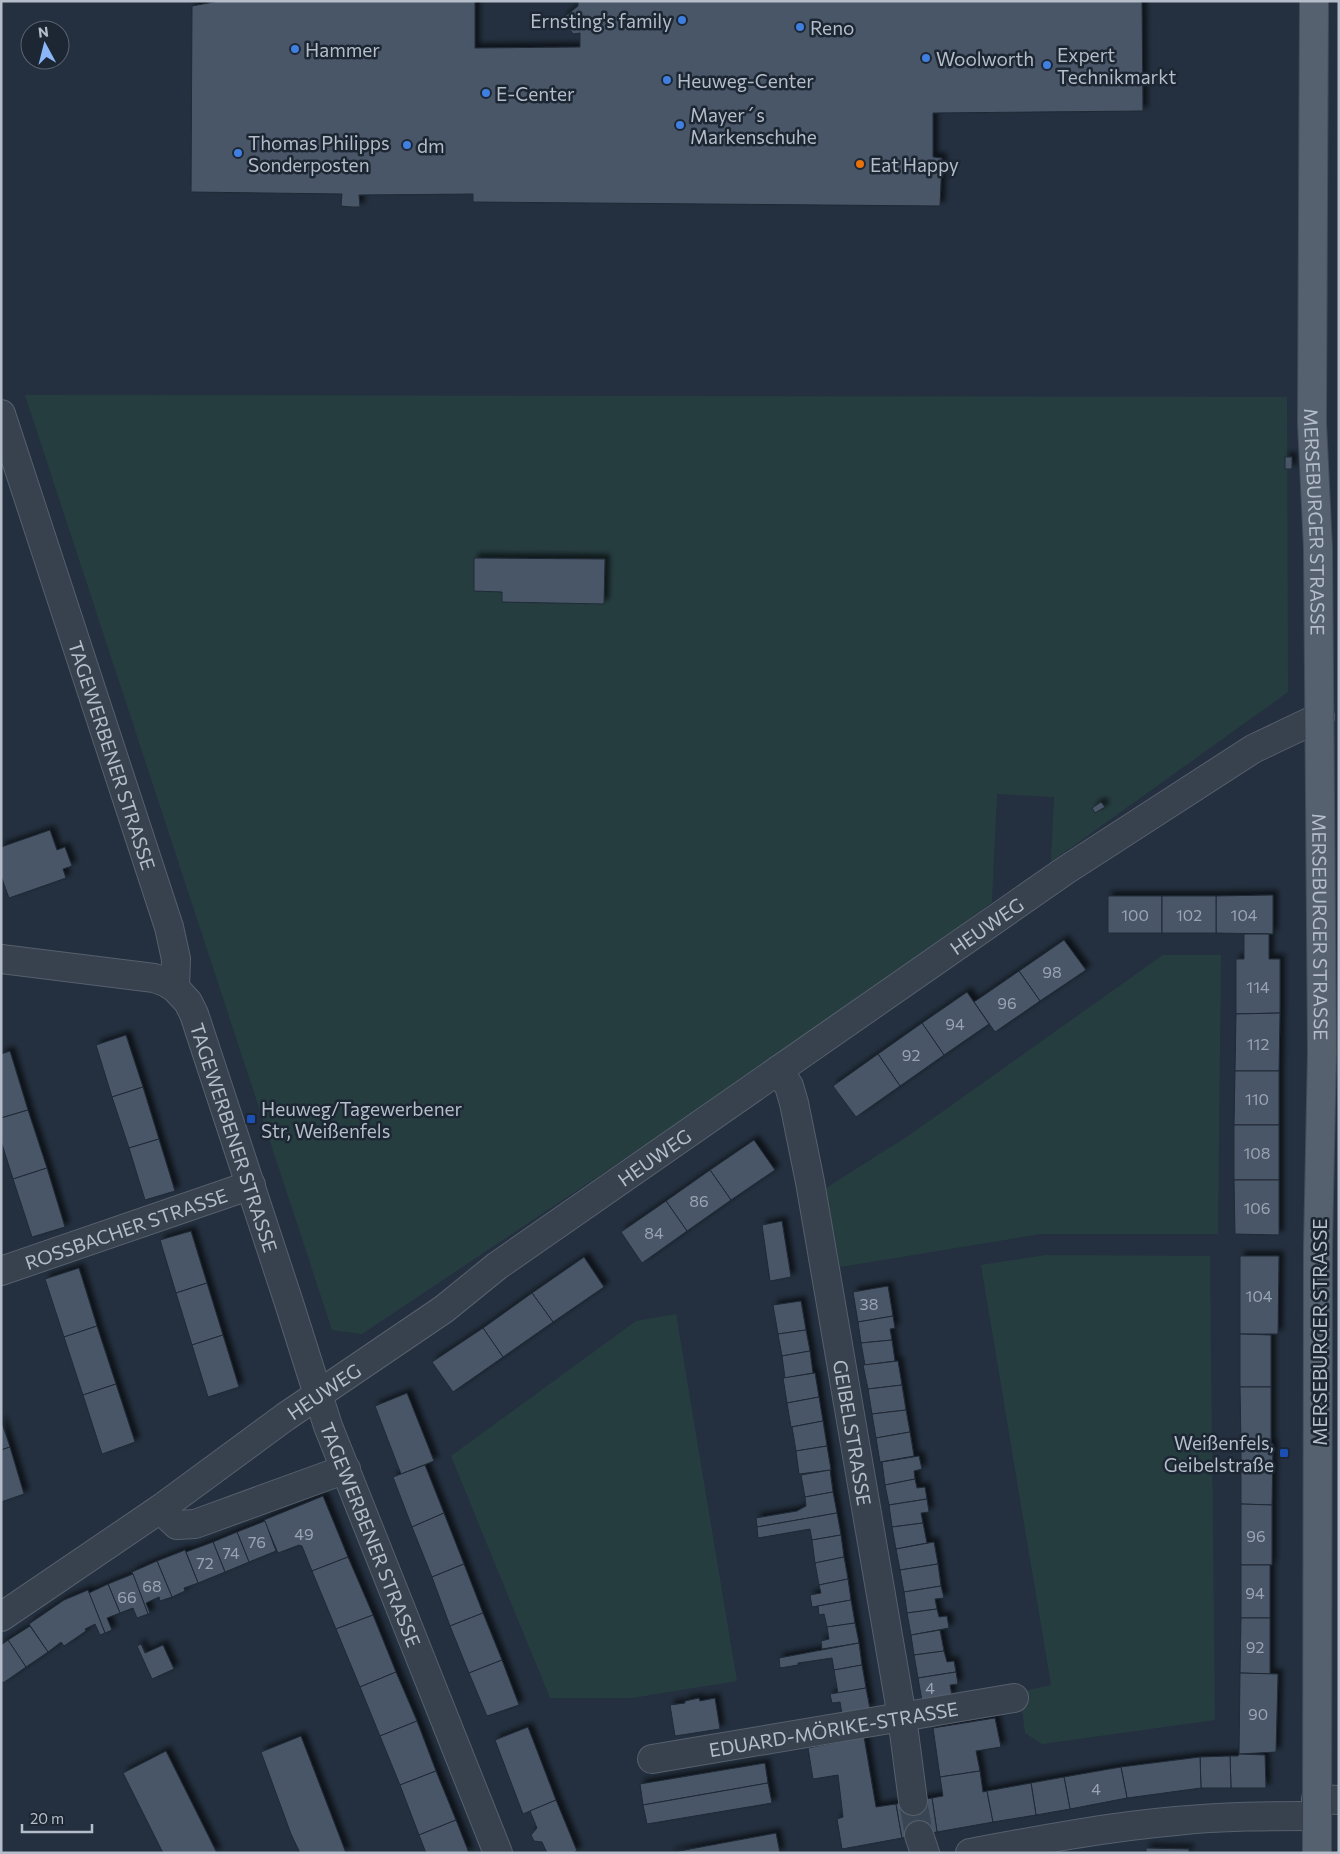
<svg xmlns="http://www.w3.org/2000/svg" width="1340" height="1854" viewBox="0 0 1340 1854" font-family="Commissioner,sans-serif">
<defs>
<filter id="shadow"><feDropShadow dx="4.5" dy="-4.5" stdDeviation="2.5" flood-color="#0009"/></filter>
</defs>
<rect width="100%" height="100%" fill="#24303f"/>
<g fill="#263d40">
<polygon points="25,395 1287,397 1288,692 1051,862 1054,797 997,794 992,902 846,1011 362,1334 332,1330"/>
<polygon points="1163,955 1221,955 1218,1234 1040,1234 840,1267 826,1188 911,1134"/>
<polygon points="1046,1255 1210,1256 1215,1720 1042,1744 1025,1733 1020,1692 1051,1685 981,1265"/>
<polygon points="676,1314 737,1681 632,1698 550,1698 451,1456 636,1321"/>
</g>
<g fill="#4a5768" stroke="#1f2936" filter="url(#shadow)">
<polygon points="219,1 475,1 475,48 580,47 580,33 573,34 563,18 578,6 578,1 1142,1 1143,111 933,113 933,157 942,158 940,206 473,202 473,194 359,195 360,207 352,207 341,206 342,194 191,192 192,6"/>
<rect x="1285" y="457" width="7" height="12"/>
<polygon points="474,558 605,559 604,604 502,602 502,592 474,591"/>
<polygon points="1101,802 1105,807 1095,813 1092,808"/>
<polygon points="50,830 57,850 65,847 72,866 63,869 66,878 9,898 1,876 1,847"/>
<polygon points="1273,895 1273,934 1216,933 1216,896"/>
<rect x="1108" y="896" width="54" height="37"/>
<rect x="1162" y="896" width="54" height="37"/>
<polygon points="1244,934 1269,934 1269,959 1280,959 1280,1013 1236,1014 1236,959 1244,959"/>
<polygon points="1064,940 1086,970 1040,1001 1019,971"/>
<polygon points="1019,971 1040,1001 995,1032 974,1002"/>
<polygon points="967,992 989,1024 944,1055 922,1023"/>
<polygon points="1280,1013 1279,1071 1235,1071 1236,1014"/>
<polygon points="922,1023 944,1055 900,1086 878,1054"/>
<polygon points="126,1035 143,1087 112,1097 96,1045"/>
<polygon points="10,1051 28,1110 1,1118 1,1054"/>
<polygon points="878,1054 900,1086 856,1117 833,1086"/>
<polygon points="1235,1071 1279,1071 1279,1125 1234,1125"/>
<polygon points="143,1087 159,1139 129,1148 112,1097"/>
<polygon points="28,1110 47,1168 13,1179 1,1141 1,1118"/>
<rect x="1234" y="1125" width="45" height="55"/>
<polygon points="159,1139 175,1191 145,1200 129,1148"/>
<polygon points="754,1140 775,1170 731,1200 710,1170"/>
<polygon points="47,1168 65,1227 32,1237 13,1179"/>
<polygon points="710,1170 731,1200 687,1231 666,1201"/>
<polygon points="1234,1180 1279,1180 1279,1235 1235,1234"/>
<polygon points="666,1201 687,1231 642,1263 621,1232"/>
<polygon points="782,1221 791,1277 770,1281 762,1225"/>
<polygon points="191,1231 207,1283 176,1293 160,1240"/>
<polygon points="1240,1256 1279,1256 1278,1334 1240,1334"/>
<polygon points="584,1257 604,1287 553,1322 532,1293"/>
<polygon points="79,1268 97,1326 64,1337 45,1279"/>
<polygon points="207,1283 223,1335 192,1345 176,1293"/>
<polygon points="888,1286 893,1316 858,1322 853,1292"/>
<polygon points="532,1293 553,1322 503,1357 483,1328"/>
<polygon points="801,1301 806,1330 778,1334 773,1305"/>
<polygon points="893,1316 895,1328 890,1329 892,1340 861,1343 858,1322"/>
<polygon points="97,1326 116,1384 83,1395 64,1337"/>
<polygon points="483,1328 503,1357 453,1392 432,1362"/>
<polygon points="806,1330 810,1351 782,1356 778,1334"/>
<polygon points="1240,1334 1271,1335 1271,1387 1240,1387"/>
<polygon points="223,1335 239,1387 208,1397 192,1345"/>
<polygon points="892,1340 895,1361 865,1365 861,1343"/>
<polygon points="810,1351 813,1373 785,1378 782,1356"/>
<polygon points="898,1361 902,1385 868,1389 863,1365"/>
<polygon points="815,1373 819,1397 787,1403 783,1378"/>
<polygon points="116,1384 135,1442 102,1454 83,1395"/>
<polygon points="902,1385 906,1410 872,1414 868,1389"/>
<polygon points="1240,1387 1271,1387 1271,1444 1241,1444"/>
<polygon points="407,1393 434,1461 401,1474 375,1406"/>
<polygon points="819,1397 823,1421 791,1427 787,1403"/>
<polygon points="906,1410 910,1432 876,1438 872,1414"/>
<polygon points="1,1420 10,1447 1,1450"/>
<polygon points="823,1421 827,1446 796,1451 792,1427"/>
<polygon points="910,1432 914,1456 880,1462 876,1438"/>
<polygon points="1241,1444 1273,1444 1272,1505 1241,1504"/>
<polygon points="827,1446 831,1470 799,1474 796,1451"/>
<polygon points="10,1447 24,1494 1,1502 1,1450"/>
<polygon points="919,1456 922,1469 914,1471 915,1479 885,1485 882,1462"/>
<polygon points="425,1465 444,1513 412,1527 393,1477"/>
<polygon points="830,1470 833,1492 805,1497 801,1475"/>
<polygon points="915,1479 917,1488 925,1487 927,1499 889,1505 885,1485"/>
<polygon points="833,1492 837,1513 757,1527 756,1518 797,1511 806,1506 805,1497"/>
<polygon points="323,1496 348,1557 312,1571 302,1546 299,1545 278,1553 264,1520"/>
<polygon points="927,1499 929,1512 921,1513 923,1523 892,1527 889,1505"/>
<polygon points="1241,1504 1272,1505 1272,1565 1241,1565"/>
<polygon points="444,1513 464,1564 432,1577 412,1527"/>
<polygon points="837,1513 841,1535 812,1540 810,1529 758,1538 757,1527"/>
<polygon points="265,1521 276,1551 249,1562 237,1532"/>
<polygon points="923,1523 927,1543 896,1549 892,1527"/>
<polygon points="237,1532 249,1562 225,1572 213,1542"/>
<polygon points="841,1535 844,1557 815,1563 812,1540"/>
<polygon points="213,1542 225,1572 198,1583 186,1552"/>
<polygon points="934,1542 938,1564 900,1570 896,1549"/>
<polygon points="185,1550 198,1583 184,1588 185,1591 172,1597 157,1561"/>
<polygon points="348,1557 373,1615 336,1629 312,1571"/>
<polygon points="844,1557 848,1579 819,1585 815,1563"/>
<polygon points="157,1561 172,1597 160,1601 159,1597 146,1603 150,1613 148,1614 132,1572"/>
<polygon points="464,1564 483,1613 450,1626 432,1577"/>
<polygon points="938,1564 941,1586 904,1592 900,1570"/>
<rect x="1241" y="1565" width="29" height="53"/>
<polygon points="133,1574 148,1614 137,1618 133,1608 120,1613 108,1584"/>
<polygon points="848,1579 851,1600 812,1607 810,1595 821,1593 819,1585"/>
<polygon points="108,1584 120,1613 107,1618 112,1630 105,1633 89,1593"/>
<polygon points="941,1586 944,1598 935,1599 937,1609 907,1613 904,1592"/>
<polygon points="88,1590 105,1633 100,1635 95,1624 85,1629 86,1631 64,1646 61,1642 48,1652 29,1624 64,1600"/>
<polygon points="851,1600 855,1623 827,1627 824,1614 819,1615 818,1606"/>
<polygon points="937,1609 939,1617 947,1616 949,1628 911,1635 907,1613"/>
<polygon points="483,1613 502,1660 469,1673 450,1626"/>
<polygon points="373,1615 396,1672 360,1687 336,1629"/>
<polygon points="1241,1618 1270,1618 1270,1674 1240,1673"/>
<polygon points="855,1623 859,1643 822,1649 821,1641 829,1639 827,1627"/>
<polygon points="30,1626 48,1652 26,1667 8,1640"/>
<polygon points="940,1630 944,1651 914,1655 911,1635"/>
<polygon points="8,1640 26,1667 3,1683 1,1680 1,1645"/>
<polygon points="859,1643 862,1665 834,1670 832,1658 798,1663 798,1665 780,1668 779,1658"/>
<polygon points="141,1644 145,1653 163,1645 174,1669 152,1679 137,1646"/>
<polygon points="944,1651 947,1662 954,1661 956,1672 918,1678 914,1655"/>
<polygon points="502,1660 519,1705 487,1716 469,1673"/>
<polygon points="862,1665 866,1688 838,1693 834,1670"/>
<polygon points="396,1672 417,1721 380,1736 360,1687"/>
<polygon points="956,1672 958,1684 950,1685 952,1696 922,1701 918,1678"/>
<polygon points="1240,1673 1278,1674 1276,1752 1239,1754"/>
<polygon points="866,1688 870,1709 842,1714 840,1702 832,1703 830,1694"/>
<polygon points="699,1698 700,1701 715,1698 720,1729 675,1736 670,1705 685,1703 685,1701"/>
<polygon points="995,1718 1001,1747 976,1751 980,1771 940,1777 933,1728"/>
<polygon points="417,1721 436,1771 400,1785 380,1736"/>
<polygon points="528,1727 556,1800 523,1814 495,1740"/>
<polygon points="301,1736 346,1853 300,1853 291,1834 261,1752"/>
<polygon points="864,1737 876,1807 896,1804 902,1838 842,1849 837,1819 843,1817 838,1775 813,1779 808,1748"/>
<polygon points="166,1751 217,1853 163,1853 123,1773"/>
<polygon points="1239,1754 1265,1755 1266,1788 1231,1788 1230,1756 1238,1756"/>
<polygon points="1230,1756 1231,1788 1201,1788 1200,1757"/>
<polygon points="1200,1757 1201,1788 1127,1798 1121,1767"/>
<polygon points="765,1763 768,1783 643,1805 640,1784"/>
<polygon points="1121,1767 1127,1798 1070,1809 1064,1777"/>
<polygon points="436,1771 456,1820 419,1835 400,1785"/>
<polygon points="980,1771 983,1792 987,1791 993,1822 937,1832 932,1798 943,1796 940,1777"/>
<polygon points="1064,1777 1070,1809 1036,1815 1031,1783"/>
<polygon points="768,1783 772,1803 647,1824 643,1805"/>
<polygon points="1031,1783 1036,1815 993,1822 987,1791"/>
<polygon points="932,1798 937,1832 902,1838 896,1804"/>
<polygon points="556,1800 577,1851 573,1853 547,1853 542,1842 534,1841 531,1835 537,1828 530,1811"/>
<polygon points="456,1820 469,1853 426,1853 419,1835"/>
<polygon points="776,1833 780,1853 669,1853"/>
<polygon points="1146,1848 1189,1849 1189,1853 1146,1853"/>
</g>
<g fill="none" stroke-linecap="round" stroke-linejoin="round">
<polyline stroke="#3a4554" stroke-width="28" stroke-dasharray="28 14" stroke-linecap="butt" points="913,1801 919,1835"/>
<g stroke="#56606d" stroke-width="30">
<g id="minor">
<path id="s1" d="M 1,414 L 169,927 L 176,959 L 175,988 L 188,1002 L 194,1014 L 289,1303 L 328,1426 L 498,1853"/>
<polyline points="1,959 154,978 165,982 175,988"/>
<path id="s2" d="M 778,1070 L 789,1086 L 794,1103 L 810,1182 L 902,1717 L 913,1801"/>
<path id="s3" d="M 1,1271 L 251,1185"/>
<polyline points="160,1509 177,1525 195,1524 346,1469"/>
<path id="s4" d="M 1,1617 L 160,1509 L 285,1417 L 444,1309 L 497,1266 L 1066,870 L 1253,749 L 1320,717"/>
<path id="s5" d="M 652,1759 L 1014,1698"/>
<polyline points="1316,1799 1339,1800"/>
<polyline points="919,1835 925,1853"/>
<path d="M 970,1853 C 1039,1840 1107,1827 1176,1821 C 1223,1816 1270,1816 1316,1816"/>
</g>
</g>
<g stroke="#424b58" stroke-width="30">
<g id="major">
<path id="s6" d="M 1314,1 L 1312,423 L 1318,548 L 1322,1052 L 1318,1246 L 1317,1853"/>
</g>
</g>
<use href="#minor" stroke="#38424f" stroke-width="28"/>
<use href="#major" stroke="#56616f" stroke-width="28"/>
</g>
<g fill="#3f7fe0" stroke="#1d2734" stroke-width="2">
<circle cx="682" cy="20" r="5"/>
<circle cx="800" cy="27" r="5"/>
<circle cx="295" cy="49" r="5"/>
<circle cx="926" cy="58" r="5"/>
<circle cx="1047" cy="65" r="5"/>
<circle cx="667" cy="80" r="5"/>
<circle cx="486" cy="93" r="5"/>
<circle cx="680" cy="125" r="5"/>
<circle cx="407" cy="145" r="5"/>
<circle cx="238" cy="153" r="5"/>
</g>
<circle fill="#e8710a" stroke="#1d2734" stroke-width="2" cx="860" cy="164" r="5"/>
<g fill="#1a4fb4" stroke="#1d2734" stroke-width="2">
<rect x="246" y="1114" width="10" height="10" rx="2.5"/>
<rect x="1279" y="1448" width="10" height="10" rx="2.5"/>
</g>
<g text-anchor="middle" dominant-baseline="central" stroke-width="5" stroke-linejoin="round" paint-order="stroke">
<g font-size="16" fill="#9aa4b2">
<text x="1135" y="914">100</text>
<text x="1189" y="914">102</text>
<text x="1244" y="914">104</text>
<text x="1052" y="971">98</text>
<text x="1258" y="986">114</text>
<text x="1007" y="1002">96</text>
<text x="955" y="1023">94</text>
<text x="1258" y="1043">112</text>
<text x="911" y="1054">92</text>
<text x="1257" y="1098">110</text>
<text x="1257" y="1152">108</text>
<text x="699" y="1200">86</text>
<text x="1257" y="1207">106</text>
<text x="654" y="1232">84</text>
<text x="1259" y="1295">104</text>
<text x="869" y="1303">38</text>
<text x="304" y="1533">49</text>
<text x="1256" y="1535">96</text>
<text x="257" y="1541">76</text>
<text x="231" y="1552">74</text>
<text x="205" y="1562">72</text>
<text x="152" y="1585">68</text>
<text x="1255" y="1592">94</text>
<text x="127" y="1596">66</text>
<text x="1255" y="1646">92</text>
<text x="930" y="1687">4</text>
<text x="1258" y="1713">90</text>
<text x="1096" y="1788">4</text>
</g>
<g font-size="19" fill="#b5bdca" stroke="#1d2734" text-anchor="start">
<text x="672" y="20" text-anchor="end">Ernsting's family</text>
<text x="810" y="27">Reno</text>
<text x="305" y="49">Hammer</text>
<text x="1057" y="54">Expert<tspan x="1057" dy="22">Technikmarkt</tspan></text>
<text x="936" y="58">Woolworth</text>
<text x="677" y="80">Heuweg-Center</text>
<text x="496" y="93">E-Center</text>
<text x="690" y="114">Mayer´s<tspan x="690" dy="22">Markenschuhe</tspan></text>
<text x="248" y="142">Thomas Philipps<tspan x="248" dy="22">Sonderposten</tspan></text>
<text x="417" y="145">dm</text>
<text x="870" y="164">Eat Happy</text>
<text x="261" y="1108">Heuweg/Tagewerbener<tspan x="261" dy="22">Str, Weißenfels</tspan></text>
<text x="1274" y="1442" text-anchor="end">Weißenfels,<tspan x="1274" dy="22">Geibelstraße</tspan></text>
</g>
<g font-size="19" fill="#b5bdca" stroke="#1d2734">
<text stroke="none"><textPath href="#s6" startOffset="521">MERSEBURGER STRASSE</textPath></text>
<text stroke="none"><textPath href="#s1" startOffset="359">TAGEWERBENER STRASSE</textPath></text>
<text stroke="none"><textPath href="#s4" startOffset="1204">HEUWEG</textPath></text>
<text stroke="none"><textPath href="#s6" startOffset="926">MERSEBURGER STRASSE</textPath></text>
<text stroke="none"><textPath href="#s1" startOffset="764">TAGEWERBENER STRASSE</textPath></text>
<text stroke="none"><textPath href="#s4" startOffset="799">HEUWEG</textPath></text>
<text stroke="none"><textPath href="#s3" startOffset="132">ROSSBACHER STRASSE</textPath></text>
<text transform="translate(1319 1332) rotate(-90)">MERSEBURGER STRASSE</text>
<text stroke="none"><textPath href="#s4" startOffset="394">HEUWEG</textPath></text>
<text stroke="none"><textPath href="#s2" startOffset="372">GEIBELSTRASSE</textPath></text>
<text stroke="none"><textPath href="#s1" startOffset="1184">TAGEWERBENER STRASSE</textPath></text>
<text stroke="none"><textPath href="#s5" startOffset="184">EDUARD-MÖRIKE-STRASSE</textPath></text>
</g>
</g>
<rect width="1340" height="1854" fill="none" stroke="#b5bdca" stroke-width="5"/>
<g transform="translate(45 45) rotate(353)"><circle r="24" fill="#1d2734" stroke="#5a6370"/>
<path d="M0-4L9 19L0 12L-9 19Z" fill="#8bb7f8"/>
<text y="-8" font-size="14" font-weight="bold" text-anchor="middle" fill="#b5bdca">N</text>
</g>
<path d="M22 1824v8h70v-8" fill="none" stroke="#b5bdca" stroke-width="2.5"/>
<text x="30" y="1824" font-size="15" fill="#b5bdca" stroke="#1d2734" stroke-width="4" paint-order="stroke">20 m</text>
</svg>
